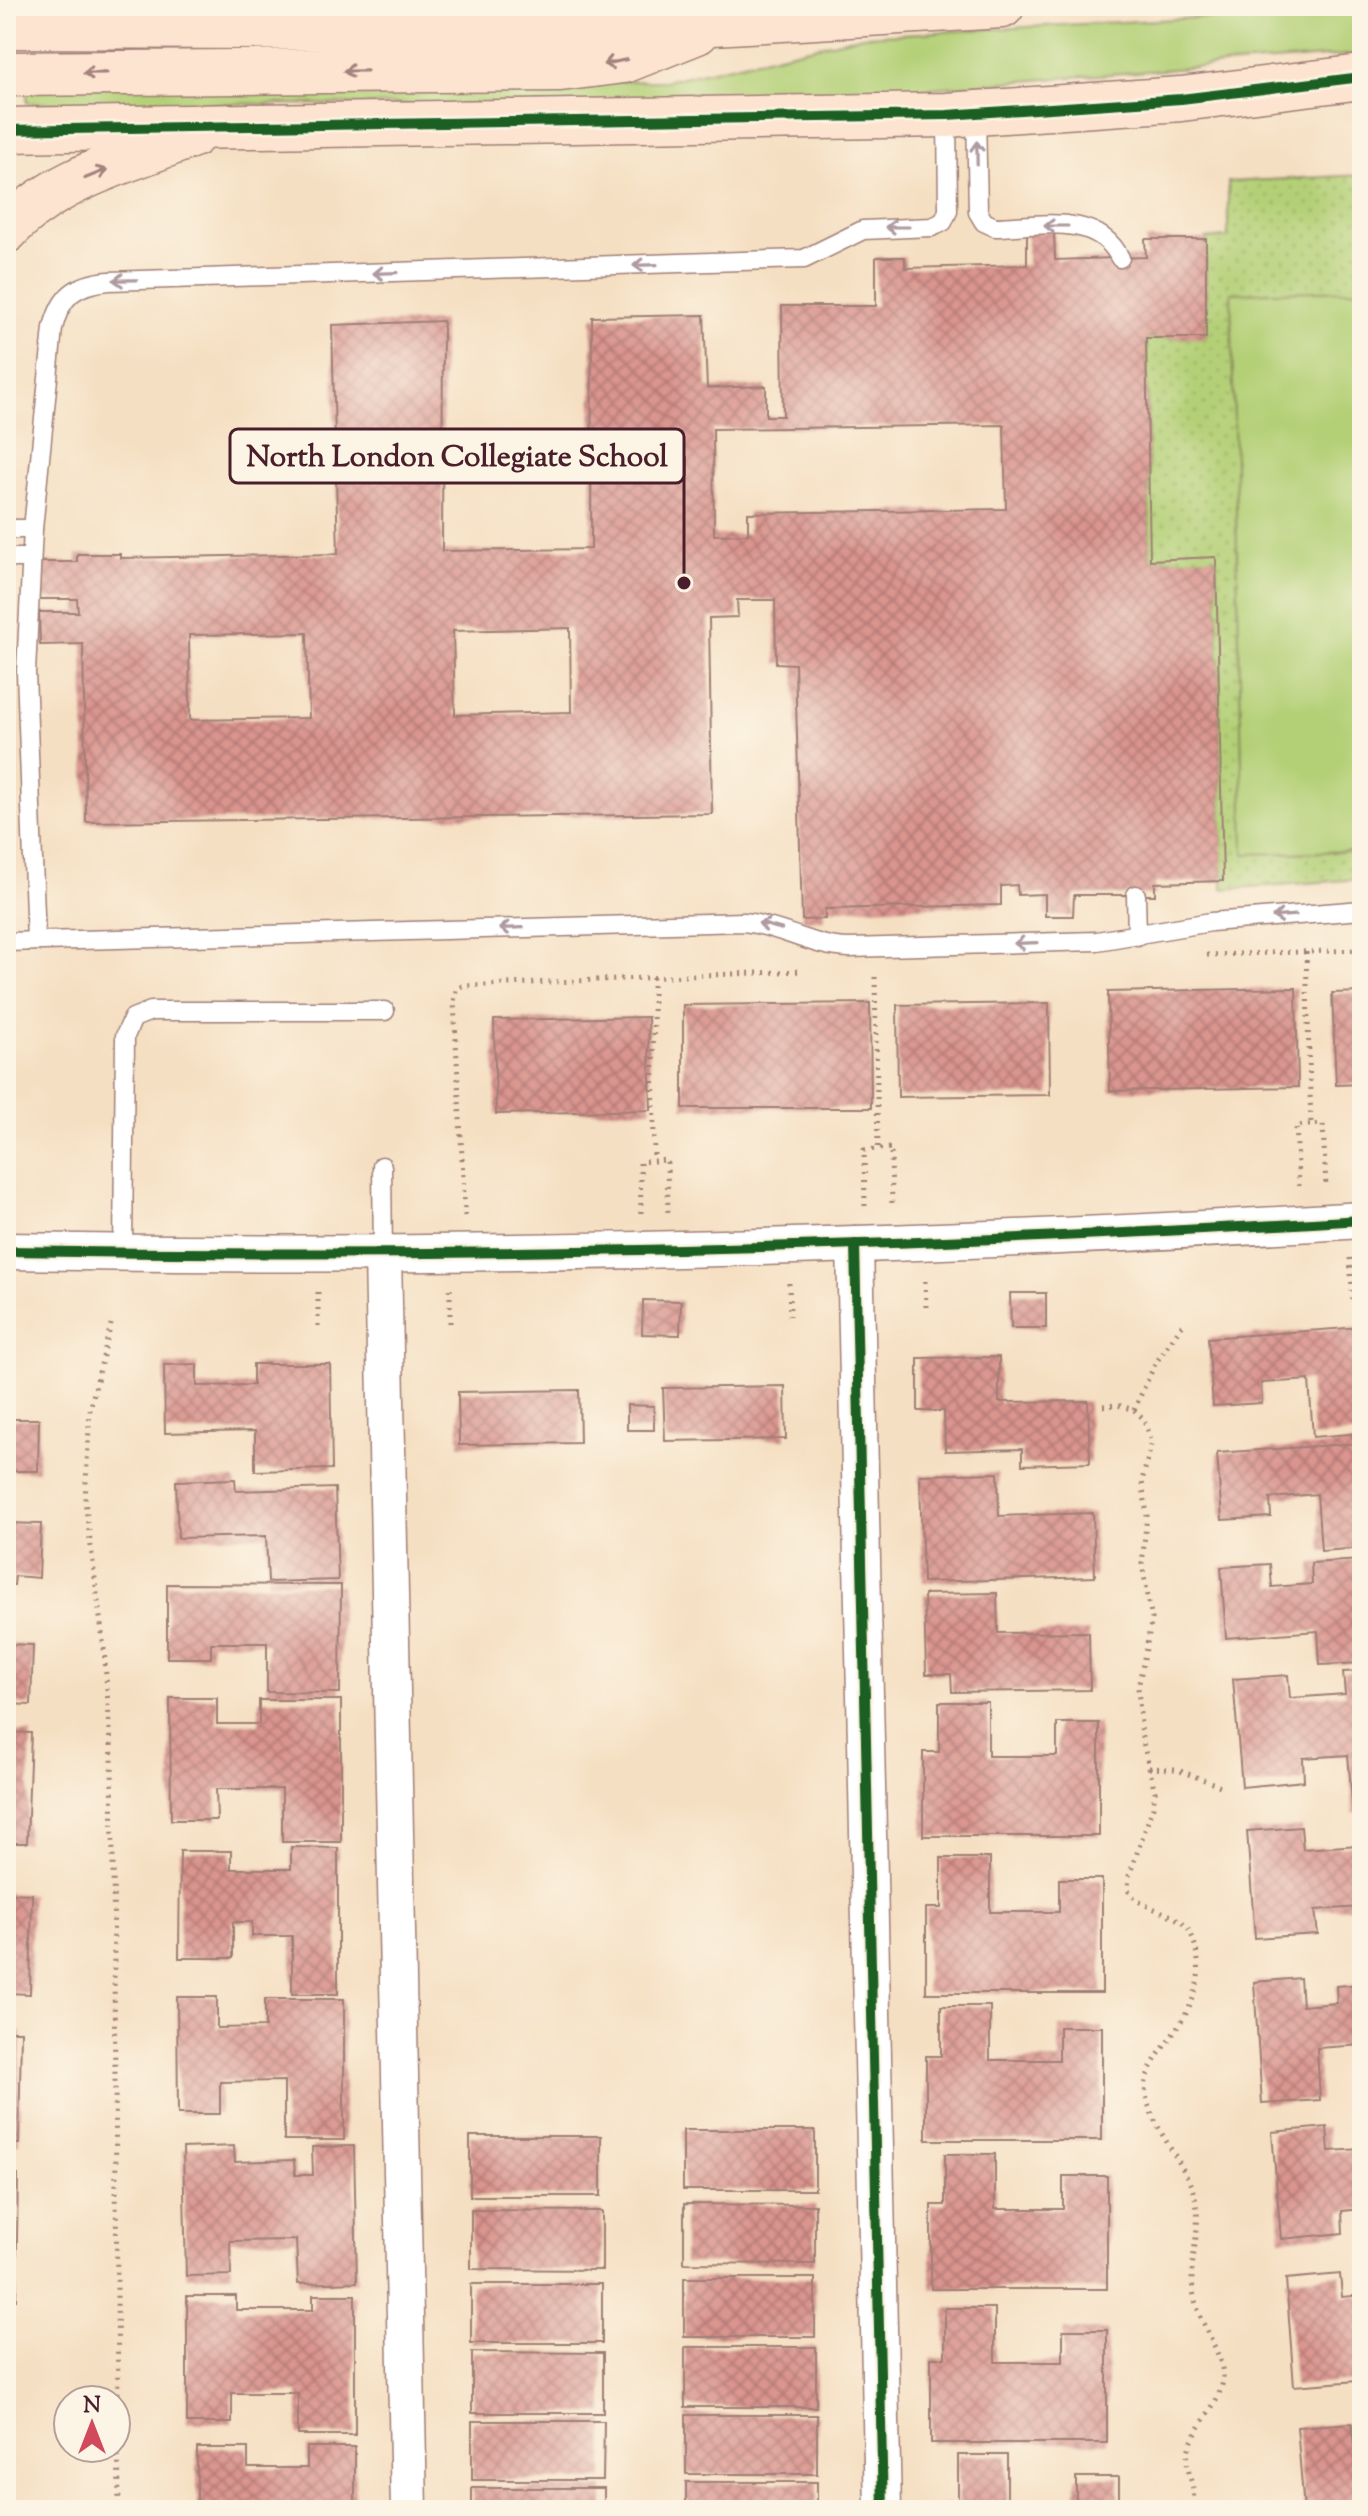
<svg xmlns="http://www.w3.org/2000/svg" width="1368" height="2516" viewBox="0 0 1368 2516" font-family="'Sorts Mill Goudy',serif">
<defs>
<pattern id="grass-dots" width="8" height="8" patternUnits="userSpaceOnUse" patternTransform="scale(2)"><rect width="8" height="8" fill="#b4d077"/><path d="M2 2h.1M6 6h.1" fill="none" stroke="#9cb267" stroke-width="1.8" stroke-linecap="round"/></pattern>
<pattern id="building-cross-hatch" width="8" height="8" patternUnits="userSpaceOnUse" patternTransform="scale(2)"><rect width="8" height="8" fill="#da958f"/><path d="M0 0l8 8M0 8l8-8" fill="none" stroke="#b37975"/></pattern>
</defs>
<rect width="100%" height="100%" fill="#fcf5e5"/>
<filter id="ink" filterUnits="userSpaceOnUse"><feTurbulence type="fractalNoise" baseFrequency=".0125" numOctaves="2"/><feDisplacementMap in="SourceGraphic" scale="16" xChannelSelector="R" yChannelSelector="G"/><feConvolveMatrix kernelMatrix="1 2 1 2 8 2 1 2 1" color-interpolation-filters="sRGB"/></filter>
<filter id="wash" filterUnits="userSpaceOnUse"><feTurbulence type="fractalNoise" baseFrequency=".006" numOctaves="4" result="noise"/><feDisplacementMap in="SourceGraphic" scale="32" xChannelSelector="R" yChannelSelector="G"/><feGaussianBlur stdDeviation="1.8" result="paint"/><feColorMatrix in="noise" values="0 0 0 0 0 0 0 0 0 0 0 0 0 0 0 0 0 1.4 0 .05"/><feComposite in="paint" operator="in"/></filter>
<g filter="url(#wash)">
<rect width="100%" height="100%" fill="#f5dfc2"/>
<polygon fill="url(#grass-dots)" stroke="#7f7851" stroke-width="2" points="1362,175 1362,879 1223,889 1216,558 1150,560 1146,338 1206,337 1206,239 1228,237 1228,182"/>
<g fill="#b4d077" stroke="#7f7851" stroke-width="2">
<polygon points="1362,9 1362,54 706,106 27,103 27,84 665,81 862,36"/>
<polygon points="1362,290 1362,851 1244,854 1231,293"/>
</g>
<g id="blocks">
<g fill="url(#building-cross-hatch)" fill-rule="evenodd">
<path d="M 1054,231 L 1055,260 L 1146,257 L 1145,239 L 1206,239 L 1206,338 L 1146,338 L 1150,560 L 1216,557 L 1223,881 L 1155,883 L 1155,895 L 1074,895 L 1073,916 L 1045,916 L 1045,894 L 1018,895 L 1017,885 L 1001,886 L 1001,905 L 825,909 L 825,919 L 802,920 L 795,664 L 776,663 L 775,600 L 737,600 L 738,617 L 709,618 L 712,814 L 86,822 L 83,644 L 40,645 L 39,612 L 78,612 L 77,599 L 39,599 L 39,562 L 77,562 L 77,554 L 120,554 L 120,558 L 338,554 L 332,325 L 443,321 L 442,551 L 591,549 L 592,317 L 704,315 L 707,388 L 766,386 L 766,416 L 783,416 L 782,306 L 876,306 L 876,257 L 905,257 L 905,268 L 1027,265 L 1027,232 ZM 1004,425 L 1006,509 L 748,513 L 748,534 L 714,535 L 713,429 ZM 570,628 L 571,712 L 455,715 L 453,631 ZM 307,633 L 309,718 L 190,720 L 189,635 Z"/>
<polygon points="1296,988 1298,1087 1110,1091 1108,992"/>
<polygon points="1362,992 1362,1084 1336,1085 1332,993"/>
<polygon points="870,1003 871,1108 683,1108 683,1005"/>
<polygon points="1049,1003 1050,1095 898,1097 897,1005"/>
<polygon points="648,1017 651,1110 496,1114 494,1020"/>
<polygon points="1010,1293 1046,1293 1046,1328 1011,1328"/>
<polygon points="643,1300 681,1301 680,1335 642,1334"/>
<polygon points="1362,1327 1362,1433 1313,1437 1309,1380 1261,1383 1262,1403 1213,1406 1208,1338"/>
<polygon points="999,1357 999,1402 1088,1401 1090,1463 1022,1465 1022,1449 945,1451 944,1411 918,1411 918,1358"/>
<polygon points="197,1364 197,1386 253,1385 253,1364 330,1364 332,1469 255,1471 255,1431 165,1433 164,1365"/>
<polygon points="785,1386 786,1439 665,1441 663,1388"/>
<polygon points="579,1390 580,1443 459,1445 458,1392"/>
<polygon points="627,1405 654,1406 654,1430 627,1430"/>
<polygon points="6,1419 39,1419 38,1471 6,1471"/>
<polygon points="1362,1443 1362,1548 1321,1551 1317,1494 1270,1498 1271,1517 1222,1520 1217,1453"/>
<polygon points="998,1473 999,1516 1093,1513 1095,1577 923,1582 920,1475"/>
<polygon points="235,1479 236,1491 335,1488 338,1580 268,1582 266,1536 178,1538 176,1481"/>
<polygon points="6,1523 41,1524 39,1578 15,1576 14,1585 6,1585"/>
<polygon points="1362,1560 1362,1663 1320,1665 1318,1631 1226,1638 1221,1567 1270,1564 1272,1587 1312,1584 1311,1563"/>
<polygon points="167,1584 341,1585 340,1693 267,1692 267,1643 211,1643 211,1658 167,1658"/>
<polygon points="997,1593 998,1633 1089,1632 1090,1690 952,1692 951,1674 926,1674 924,1594"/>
<polygon points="6,1644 33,1645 31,1705 6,1704"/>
<polygon points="1362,1671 1362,1813 1353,1813 1348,1755 1303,1758 1304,1781 1242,1787 1233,1679 1288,1675 1290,1698 1345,1694 1343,1672"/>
<polygon points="170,1698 217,1698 217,1724 259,1724 259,1700 341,1700 341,1842 282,1842 282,1789 216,1789 217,1820 171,1820"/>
<polygon points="939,1702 988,1702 988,1756 1057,1756 1057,1723 1099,1723 1099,1836 923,1836 923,1752 939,1752"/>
<polygon points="6,1732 31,1733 27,1843 6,1843"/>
<polygon points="1362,1823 1362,1907 1315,1910 1318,1934 1255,1938 1247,1831 1301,1827 1303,1849 1358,1845 1356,1824"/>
<polygon points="291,1847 338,1848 338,1994 292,1994 292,1936 252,1936 252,1922 233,1922 233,1958 179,1958 180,1851 231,1851 231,1869 291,1869"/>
<polygon points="941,1858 990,1858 990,1912 1059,1912 1059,1879 1102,1879 1102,1993 926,1993 926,1908 941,1908"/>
<polygon points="6,1893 32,1894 30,1994 6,1993"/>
<polygon points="1300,1978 1302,2006 1337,2003 1336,1986 1362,1984 1362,2045 1317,2048 1320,2100 1262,2104 1254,1982"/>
<polygon points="177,1997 217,1997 217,2028 265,2027 265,1999 344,1999 344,2140 284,2140 284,2081 220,2082 220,2114 178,2114"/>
<polygon points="941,2006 990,2006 990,2060 1059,2060 1059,2027 1102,2027 1102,2140 926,2140 926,2056 941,2056"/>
<polygon points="6,2031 21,2031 19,2144 6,2144"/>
<polygon points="1327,2127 1329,2151 1362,2149 1362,2209 1342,2211 1343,2233 1281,2239 1272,2132"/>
<rect x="683" y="2130" width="132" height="60"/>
<rect x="470" y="2136" width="131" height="60"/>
<polygon points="234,2146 235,2162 294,2160 295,2175 313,2175 312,2147 354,2146 357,2282 298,2284 296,2240 230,2241 231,2275 186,2276 183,2148"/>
<polygon points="945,2154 995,2154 995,2209 1063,2209 1063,2176 1107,2176 1107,2289 931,2289 931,2205 945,2205"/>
<polygon points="6,2175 18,2175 16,2300 6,2300"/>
<polygon points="684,2204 815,2205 815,2264 684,2263"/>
<polygon points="471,2210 602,2211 602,2270 471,2269"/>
<polygon points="1340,2274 1342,2297 1362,2295 1362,2357 1355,2358 1357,2381 1294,2386 1286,2279"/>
<rect x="684" y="2278" width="131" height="59"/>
<rect x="471" y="2284" width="131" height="59"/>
<polygon points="313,2295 355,2295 355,2435 298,2435 298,2393 232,2393 232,2423 187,2423 187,2296 236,2296 236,2310 313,2310"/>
<polygon points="945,2308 995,2308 995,2362 1063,2362 1063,2330 1107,2330 1107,2443 931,2443 931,2358 945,2358"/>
<rect x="685" y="2347" width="131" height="60"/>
<polygon points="472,2352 603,2353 603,2413 472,2413"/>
<rect x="686" y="2415" width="131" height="59"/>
<polygon points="472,2421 604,2421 603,2480 472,2480"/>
<polygon points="1352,2423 1354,2446 1362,2445 1362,2510 1304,2510 1297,2427"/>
<polygon points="307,2447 355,2447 355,2510 197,2510 197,2448 248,2448 248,2468 307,2468"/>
<polygon points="958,2455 1007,2455 1007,2510 943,2510 943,2505 958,2505"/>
<rect x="1076" y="2477" width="43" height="33"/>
<rect x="686" y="2482" width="131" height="28"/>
<rect x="472" y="2488" width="132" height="22"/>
</g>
</g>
</g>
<g filter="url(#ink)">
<use href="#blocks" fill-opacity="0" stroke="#a07f76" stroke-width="2"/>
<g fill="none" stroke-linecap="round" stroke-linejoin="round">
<g stroke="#a07f76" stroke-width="21">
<g id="lane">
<path d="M 976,113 L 978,212 L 984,222 L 995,227 C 1038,226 1098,212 1120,258"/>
<polyline points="6,529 33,529"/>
<polyline points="6,558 31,558"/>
<polyline points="1136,895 1137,936"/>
<path d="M 36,941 L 26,672 L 33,529 L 53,328 C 61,295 76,284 109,281 L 804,259 L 863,230 L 932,227 L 943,222 L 948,211 L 947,115"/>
<path d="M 6,942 L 744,922 C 781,926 812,947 849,948 L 1097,941 L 1211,922 L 1362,910"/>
<polyline points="382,1166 383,1255"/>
<polyline points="123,1253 125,1036 133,1018 151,1011 385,1011"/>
</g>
</g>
<g stroke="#a07f76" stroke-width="39">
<g id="street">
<polyline points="855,1244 883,2510"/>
<path d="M 6,1251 C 458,1259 911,1248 1362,1220"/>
<polyline points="383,1255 409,2510"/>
</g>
</g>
<g stroke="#a07f76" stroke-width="47">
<g id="secondary">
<polyline points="6,26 476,28 713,23 1002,6"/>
<polyline points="6,74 560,69 624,61 697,32"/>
<polyline points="6,130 947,115 1181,99 1362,77"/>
<path d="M 6,231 C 53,179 130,160 193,135"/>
</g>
</g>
<g stroke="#a07f76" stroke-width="5" stroke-dasharray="2 6" stroke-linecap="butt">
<polyline points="1306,952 1311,1125"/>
<polyline points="1207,955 1362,950"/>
<polyline points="653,977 654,1161"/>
<polyline points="875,977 878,1149"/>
<polyline points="1299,1186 1296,1126 1323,1124 1326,1187"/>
<polyline points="865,1206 864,1150 891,1148 892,1207"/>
<polyline points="641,1213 640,1162 667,1160 668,1212"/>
<polyline points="465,1216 454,1002 456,990 462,986 801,971"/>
<polyline points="1350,1258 1353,1303"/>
<polyline points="925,1281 926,1308"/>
<polyline points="789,1283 790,1316"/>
<polyline points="450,1289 450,1324"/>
<polyline points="318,1292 318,1327"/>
<polyline points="111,1324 90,1409 85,1500 104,1649 112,1757 119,2510"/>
<path d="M 1103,1406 L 1118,1405 L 1134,1410 L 1143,1418 L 1152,1441 L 1142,1481 L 1147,1515 L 1142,1564 L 1152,1619 L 1138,1688 L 1142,1738 L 1155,1792 L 1153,1807 L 1129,1876 L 1128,1890 C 1143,1915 1182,1907 1193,1939 C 1220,2016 1137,2051 1146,2095 C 1153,2130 1183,2160 1194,2194 C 1204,2226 1188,2258 1193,2290 C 1196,2319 1222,2350 1223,2376 C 1224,2399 1193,2429 1188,2452 C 1183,2473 1202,2492 1189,2510"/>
<polyline points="1134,1410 1155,1364 1184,1322"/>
<polyline points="1149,1768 1175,1769 1223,1787"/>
</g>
<use href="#lane" stroke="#fff" stroke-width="18"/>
<use href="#street" stroke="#fff" stroke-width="36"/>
<use href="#secondary" stroke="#fde4d1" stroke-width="44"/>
<g stroke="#fcf5e5" stroke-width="15">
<g id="cycleway">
<polyline points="6,130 947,115 1181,99 1362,77"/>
<polyline points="855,1244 883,2510"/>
<path d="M 6,1251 C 458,1259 911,1248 1362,1220"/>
</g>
</g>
<use href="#cycleway" stroke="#1b5e20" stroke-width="10"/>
</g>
<defs><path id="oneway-shaft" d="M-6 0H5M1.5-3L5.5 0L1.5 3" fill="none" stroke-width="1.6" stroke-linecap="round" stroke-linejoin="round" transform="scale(2)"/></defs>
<g stroke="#a4827e">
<use href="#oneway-shaft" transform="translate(615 62) rotate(168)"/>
<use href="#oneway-shaft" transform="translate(355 71) rotate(179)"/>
<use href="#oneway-shaft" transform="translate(95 73) rotate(179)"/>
<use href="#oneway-shaft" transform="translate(96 174) rotate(-22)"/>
</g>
<g stroke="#ae9aa0">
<use href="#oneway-shaft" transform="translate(977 153) rotate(-91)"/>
<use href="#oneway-shaft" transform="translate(1056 226) rotate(180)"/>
<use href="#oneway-shaft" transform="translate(897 227) rotate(180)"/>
<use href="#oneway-shaft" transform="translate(645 265) rotate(178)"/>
<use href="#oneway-shaft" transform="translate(385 273) rotate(178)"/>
<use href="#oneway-shaft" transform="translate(125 280) rotate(179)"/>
<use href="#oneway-shaft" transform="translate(1284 916) rotate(176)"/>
<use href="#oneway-shaft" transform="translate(770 926) rotate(-165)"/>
<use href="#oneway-shaft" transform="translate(511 928) rotate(178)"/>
<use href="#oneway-shaft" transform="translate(1026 943) rotate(178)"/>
</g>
</g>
<path fill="none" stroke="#4a1f2b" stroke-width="3" d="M684 583L684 456"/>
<circle fill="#4a1f2b" stroke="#fcf5e5" stroke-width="3" cx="684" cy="583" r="8"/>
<rect fill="#fcf5e5" stroke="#4a1f2b" stroke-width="3" x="230" y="429" width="454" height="54" rx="8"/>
<g font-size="30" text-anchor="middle" font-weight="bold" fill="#4a1f2b">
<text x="457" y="466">North London Collegiate School</text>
</g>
<rect width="1368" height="2516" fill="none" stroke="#fcf5e5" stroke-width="32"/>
<g transform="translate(92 2424)"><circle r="38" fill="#fcf5e5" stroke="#b59f9b" stroke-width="2"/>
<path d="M0-6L14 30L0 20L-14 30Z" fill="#d1495b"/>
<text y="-12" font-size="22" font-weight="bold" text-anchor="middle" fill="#4a1f2b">N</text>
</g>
</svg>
